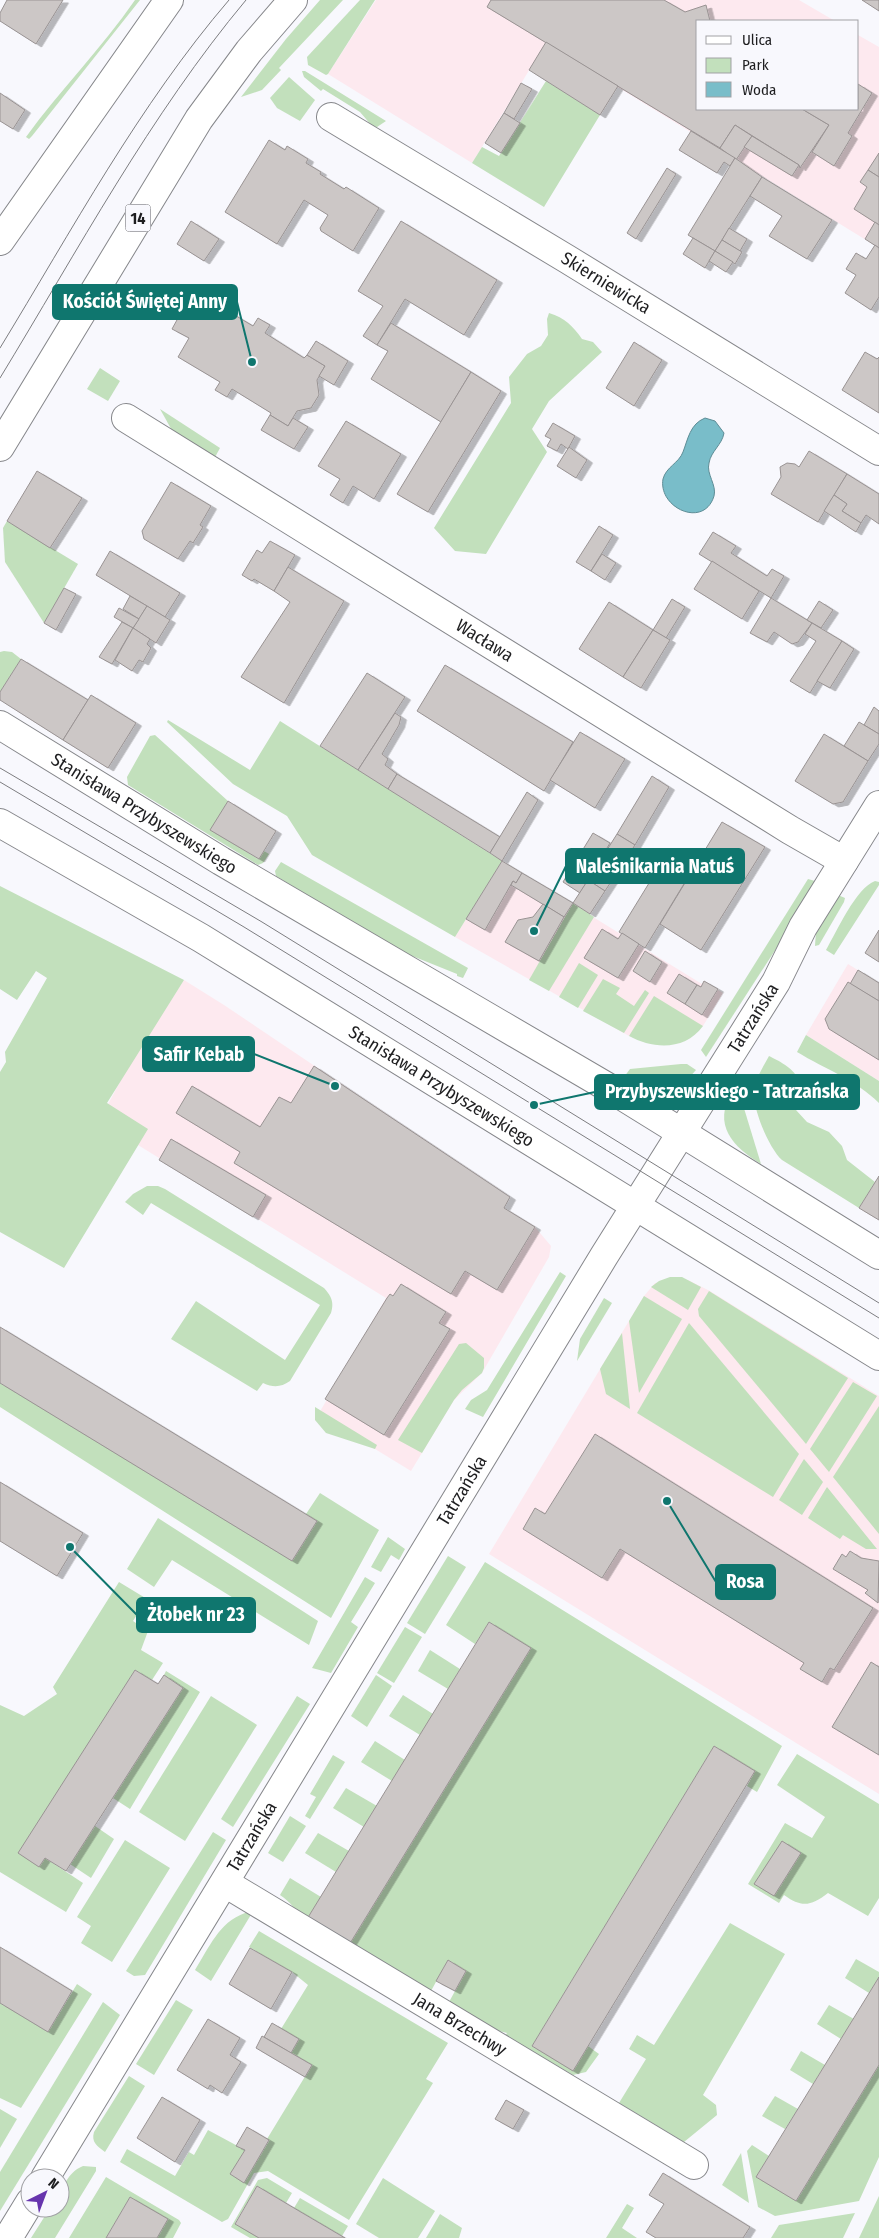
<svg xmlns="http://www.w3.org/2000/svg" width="879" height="2238" viewBox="0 0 879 2238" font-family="'Fira Sans Condensed',sans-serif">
<defs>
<filter id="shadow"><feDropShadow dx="5.5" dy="3" stdDeviation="0" flood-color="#0004"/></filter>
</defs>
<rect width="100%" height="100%" fill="#f8f8fd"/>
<g fill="#fde9ef">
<polygon points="376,0 799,0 835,21 698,21 698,109 858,109 858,35 879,47 879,248 546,43 472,163 328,74"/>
<polygon points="502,861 702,984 704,981 723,993 703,1026 629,1036 455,937"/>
<polygon points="848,964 879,983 879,1081 806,1035"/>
<polygon points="184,980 224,1005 510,1197 504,1208 535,1227 551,1246 549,1257 482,1373 454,1400 411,1471 375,1449 315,1420 386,1298 99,1121 128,1067"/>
<polygon points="688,1280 710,1291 879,1396 879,1794 489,1554 644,1296 655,1283"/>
</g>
<g fill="#c2e0bc">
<path d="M 135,0 L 140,0 L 32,136 L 29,139 L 26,137 C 60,90 102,48 135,0 Z"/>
<polygon points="320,0 343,0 279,68 281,70 262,90 241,97 286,39"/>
<polygon points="360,0 375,0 328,74 326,75 308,65 307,57"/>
<polygon points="302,71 305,71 386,121 377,127 372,126 360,112 323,89 321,91 304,77"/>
<polygon points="289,77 315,100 300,121 277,108 270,98"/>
<polygon points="546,81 600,115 544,207 472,163 482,147 499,156"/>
<path d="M 549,313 C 565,318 573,326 582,339 L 593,342 L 602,352 L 549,401 L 532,429 L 547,452 L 486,554 L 455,551 L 434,528 L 511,403 L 509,377 L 527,354 L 541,346 L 548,335 L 547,319 Z"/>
<polygon points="100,368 120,381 108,401 87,389"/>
<polygon points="160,409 220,448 214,459 174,434"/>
<polygon points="7,521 78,564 44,623 5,562 3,528"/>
<polygon points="4,651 12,652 21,659 0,692 0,652"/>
<polygon points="168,720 250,770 280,721 502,861 455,937 312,855 287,816 233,784 167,722"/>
<polygon points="155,735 228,801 211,830 258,859 264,851 269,854 263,863 258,865 128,785 127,777 150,736"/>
<polygon points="281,862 468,968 463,978 457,976 457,974 400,951 276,876 275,871"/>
<polygon points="808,879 815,881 816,887 706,1057 701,1050"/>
<path d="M 875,881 L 879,882 L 879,885 L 834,955 L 826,950 C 837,931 856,888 875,881 Z"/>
<polygon points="0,886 184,980 107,1103 148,1129 64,1268 0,1232 0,1072 6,1062 5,1052 47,978 36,971 17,1000 0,989"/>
<polygon points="838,895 845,898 844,902 819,945 815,946 816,931"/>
<polygon points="573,903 594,917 549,991 529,980"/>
<polygon points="579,963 598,975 578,1008 559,997"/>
<polygon points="603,979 620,988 616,994 634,1006 645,990 649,993 624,1033 583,1011"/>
<path d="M 654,996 L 703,1026 C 685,1051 653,1049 629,1036 Z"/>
<path d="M 806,1035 L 879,1081 L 879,1103 C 856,1080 825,1069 797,1052 Z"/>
<path d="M 769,1056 C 777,1060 794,1068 797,1078 C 799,1084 796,1102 796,1110 L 807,1122 L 829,1132 L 842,1146 L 847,1160 L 875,1182 L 859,1208 L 782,1160 C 769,1148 753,1110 754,1092 C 755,1079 763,1067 769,1056 Z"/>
<path d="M 681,1064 L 687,1064 L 696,1070 C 675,1095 650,1094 624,1077 L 630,1069 Z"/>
<path d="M 732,1092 L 740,1099 L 743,1105 L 761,1164 C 733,1147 712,1125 732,1092 Z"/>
<path d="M 147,1186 L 158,1186 L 165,1189 L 324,1288 C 332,1297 334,1302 331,1313 L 290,1381 C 281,1387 274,1388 263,1383 L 257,1391 L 171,1339 L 196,1301 L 285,1360 L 320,1305 L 151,1203 L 143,1215 L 125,1202 L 133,1194 Z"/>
<polygon points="560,1272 566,1276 483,1417 465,1409 471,1400 487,1390"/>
<polygon points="670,1277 682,1277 701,1287 688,1310 651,1287 659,1281"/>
<polygon points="709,1291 848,1378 806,1444 699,1316 698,1309"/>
<polygon points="644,1296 682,1319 639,1393 629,1321"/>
<polygon points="604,1298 612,1303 577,1361 580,1339"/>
<polygon points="689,1323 799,1454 773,1497 637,1413"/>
<polygon points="622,1333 630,1409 606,1394 600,1369"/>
<polygon points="466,1343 484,1358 484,1368 482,1373 462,1390 454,1400 422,1453 398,1440 459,1344"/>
<polygon points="853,1382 877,1396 829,1472 810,1449"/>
<polygon points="0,1383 292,1561 317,1521 306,1514 320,1493 379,1530 331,1618 0,1407"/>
<polygon points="879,1406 879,1534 833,1477"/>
<polygon points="315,1407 377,1445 375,1449 326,1433 315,1420"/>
<polygon points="804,1459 823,1482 802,1515 779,1500"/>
<polygon points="827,1487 877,1549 866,1549 843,1535 840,1539 808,1518"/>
<polygon points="158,1518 318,1621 309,1645 172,1560 154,1587 127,1569"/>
<polygon points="388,1537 405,1549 399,1560 391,1555 381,1572 371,1567"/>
<polygon points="448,1556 466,1567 425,1634 407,1623"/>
<polygon points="485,1562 782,1746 757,1792 747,1786 755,1771 714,1746 532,2046 573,2071 588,2046 599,2054 586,2072 573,2075 505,2036 507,2033 499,2031 449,2002 466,1971 448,1960 431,1991 349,1945 531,1648 489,1622 475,1644 446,1625"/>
<polygon points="365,1577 375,1583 351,1622 358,1627 331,1673 312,1668"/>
<polygon points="119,1582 147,1599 133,1621 148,1631 141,1650 163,1663 152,1680 135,1670 19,1853 39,1867 45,1858 83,1883 66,1912 0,1872 0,1705 24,1716 57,1694 53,1687"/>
<polygon points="405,1627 422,1637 394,1683 377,1673"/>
<polygon points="430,1650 460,1669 448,1689 418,1671"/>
<polygon points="166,1671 200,1692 130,1809 113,1798 183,1688 164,1675"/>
<polygon points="376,1675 392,1686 367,1727 351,1716"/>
<polygon points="403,1695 433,1714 420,1735 389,1716"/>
<polygon points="211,1696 257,1725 185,1841 139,1812"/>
<polygon points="297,1696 310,1704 233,1827 221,1819"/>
<polygon points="375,1741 405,1760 392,1781 361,1762"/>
<path d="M 797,1754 L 879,1804 L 879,1898 L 868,1916 L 828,1893 C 811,1906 802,1908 784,1895 L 779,1903 L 748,1884 L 785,1823 L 812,1838 L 825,1817 L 777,1785 Z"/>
<polygon points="333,1755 345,1762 310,1819 305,1816 316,1797 310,1794"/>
<polygon points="346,1788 377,1806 364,1827 333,1808"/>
<polygon points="290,1816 306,1826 283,1862 268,1853"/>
<polygon points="95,1826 114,1839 91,1878 70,1864"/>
<polygon points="213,1832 226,1840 145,1975 134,1976 126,1971"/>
<polygon points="318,1833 349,1851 336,1872 305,1853"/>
<polygon points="125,1840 170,1868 112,1962 81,1943 91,1926 77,1917"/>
<path d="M 290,1878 L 321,1897 L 307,1919 C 296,1912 291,1902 280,1895 Z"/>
<path d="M 245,1913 L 252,1913 L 211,1981 L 195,1970 C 209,1948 219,1922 245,1913 Z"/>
<polygon points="730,1923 785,1954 703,2095 716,2105 717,2115 684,2142 619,2103 646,2059 629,2049 637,2035 654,2045"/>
<polygon points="259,1931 448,2043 426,2079 433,2083 349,2220 268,2171 254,2173 228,2219 222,2222 120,2162 127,2149 175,2176 189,2152 194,2155 208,2130 245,2150 231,2174 244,2182 269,2141 267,2139 312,2065 291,2053 299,2039 281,2029 308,1985 292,1972 249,1947"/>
<polygon points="856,1959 879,1972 879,1977 869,1993 845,1978"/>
<polygon points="77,1984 92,1994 21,2108 0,2098 0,2003 48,2032"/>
<polygon points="176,2000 193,2010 154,2075 136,2064"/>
<polygon points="103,2002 120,2015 0,2211 0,2172"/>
<polygon points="829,2005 854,2019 841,2039 817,2024"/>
<polygon points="801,2051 825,2065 813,2084 790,2070"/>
<polygon points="879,2065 879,2157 859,2201 775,2216 758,2207 747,2151 752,2145 769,2156 756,2177 796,2201"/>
<path d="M 129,2076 L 145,2086 L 105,2152 C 97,2146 91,2142 94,2132 Z"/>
<polygon points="775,2096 798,2109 785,2129 762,2116"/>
<polygon points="0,2109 17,2119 0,2148"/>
<polygon points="741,2153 749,2203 722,2185"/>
<path d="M 83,2166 L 96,2167 L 96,2171 L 55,2238 L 31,2238 L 50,2208 L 60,2208 C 60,2191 66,2173 83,2166 Z"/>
<polygon points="106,2177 179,2220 181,2223 173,2238 157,2238 167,2219 130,2197 106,2238 69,2238"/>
<polygon points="267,2178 292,2193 286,2203 257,2186 235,2223 259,2238 250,2238 231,2227 258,2180"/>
<polygon points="383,2178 435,2211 418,2238 379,2238 356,2224"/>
<polygon points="879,2196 879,2238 859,2238"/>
<polygon points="300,2198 348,2226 342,2236 294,2208"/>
<polygon points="627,2204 634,2208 622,2228 637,2238 606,2238"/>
<polygon points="855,2213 843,2238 771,2238 779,2225"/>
<polygon points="440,2214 462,2228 459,2238 426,2238"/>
</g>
<path fill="#79bdc9" stroke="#5e8d96" d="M 705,418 L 715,421 L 724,433 C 722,445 711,451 709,463 C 706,474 717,485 714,496 C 704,529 658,508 663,479 C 666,467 679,463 683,452 C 688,439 690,424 705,418 Z"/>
<g fill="#ccc7c6" stroke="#999393" filter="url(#shadow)">
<polygon points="7,0 63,0 36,44 0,21 0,13"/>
<polygon points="491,0 664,0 685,12 706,5 710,21 698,21 698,109 802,109 829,125 800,168 799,165 735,125 720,148 487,7"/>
<polygon points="862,0 879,0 879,11"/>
<polygon points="546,42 618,86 600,115 529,70"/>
<polygon points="521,83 532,89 514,119 504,113"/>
<polygon points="858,84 872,93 848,133 852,136 834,166 812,152 829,125 802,109 858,109"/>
<polygon points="0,93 25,110 13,129 0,121"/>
<polygon points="504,113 520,123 501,153 485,143"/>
<polygon points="735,125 752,136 736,160 720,148"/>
<polygon points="691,131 735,158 730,166 724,162 717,173 679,150"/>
<polygon points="752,136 799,165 792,176 744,147"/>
<polygon points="269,140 285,150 287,146 308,159 306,163 321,172 320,174 344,189 346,187 379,208 353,251 321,231 320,228 328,215 304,200 277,244 225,212"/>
<polygon points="879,153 879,177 868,170"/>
<polygon points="735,158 762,177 715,251 688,235"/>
<polygon points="667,168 676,174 636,239 627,233"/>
<polygon points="868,170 879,177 879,225 854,209 867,187 860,182"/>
<polygon points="762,177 832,220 807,259 769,236 782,216 750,196"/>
<polygon points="191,221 219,239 204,261 177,244"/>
<polygon points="401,221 497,280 464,335 405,299 377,345 363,336 383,306 358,291"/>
<polygon points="875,222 879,225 879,248 865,239"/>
<polygon points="729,228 747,239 740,251 722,240"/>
<polygon points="693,238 715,251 705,268 683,254"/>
<polygon points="722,240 742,252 735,264 715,251"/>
<polygon points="875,245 879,248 879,297 871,310 845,293 856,275 846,269 856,253 866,259"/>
<polygon points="715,251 733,262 726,272 709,261"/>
<polygon points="211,301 253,326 258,318 270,325 265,333 304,358 307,355 325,366 317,380 319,395 311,408 297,411 288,426 270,415 271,413 232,389 227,397 215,390 220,382 178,357 189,338 172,329 183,309 191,311 190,312 201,319"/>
<polygon points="391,323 471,372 441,422 371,379 388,351 377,345"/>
<polygon points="316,341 348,361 334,385 319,376 325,366 307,355"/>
<polygon points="634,342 662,360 634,406 606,388"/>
<polygon points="865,352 877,359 879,357 879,413 842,390"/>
<polygon points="471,372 501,391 428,512 397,494"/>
<polygon points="270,415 288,426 293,418 308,427 294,449 261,430"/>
<polygon points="346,421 401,454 374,499 353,486 343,503 330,495 340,479 318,466"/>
<polygon points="553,423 575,436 568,449 561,444 557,451 547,446 551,439 545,436"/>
<polygon points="569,447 587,460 576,478 557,466"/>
<polygon points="809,451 847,474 818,522 771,494 781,477 780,467 787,463 795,464 799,467"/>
<polygon points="37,471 82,498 50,548 7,521"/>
<polygon points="847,474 879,494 879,524 866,515 861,523 842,511 847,504 834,495"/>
<polygon points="171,482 211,506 200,525 203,527 193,543 190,541 178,559 144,539 142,531"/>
<polygon points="834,495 847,504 842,511 861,523 856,532 824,511"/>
<polygon points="599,526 613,535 591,571 576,562"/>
<polygon points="713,532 736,546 731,553 767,576 772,569 784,576 771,598 699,554"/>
<polygon points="270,541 295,555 274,591 254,579 252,581 242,575 257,550 262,553"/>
<polygon points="110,551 180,593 165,617 96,575"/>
<polygon points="602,554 616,563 605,580 591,571"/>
<polygon points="712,561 759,591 742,619 694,589"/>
<polygon points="288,567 344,601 284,703 241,677 290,602 274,591"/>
<polygon points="64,588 76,594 56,630 44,623"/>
<polygon points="130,596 147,606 139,619 123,609"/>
<polygon points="771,598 812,623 798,642 792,644 774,632 767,642 750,633"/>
<polygon points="672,599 685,607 666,638 653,630"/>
<polygon points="819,601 833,610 821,628 807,620"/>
<polygon points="609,602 653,630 623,677 579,649"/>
<polygon points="147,606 170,620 156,643 133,628"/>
<polygon points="119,608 139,619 133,628 114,617"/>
<polygon points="122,622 133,628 112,664 99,657"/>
<polygon points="812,623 842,641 810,693 790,681 816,641 805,634"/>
<polygon points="133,628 150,639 147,644 151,648 143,662 139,660 132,671 115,660"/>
<polygon points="653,630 670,640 641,688 623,677"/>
<polygon points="842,641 854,649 830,688 817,681"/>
<polygon points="21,659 88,700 63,740 0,700 0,692"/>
<polygon points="445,665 573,742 544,791 417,711"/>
<polygon points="367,673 405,697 358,770 320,746"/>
<polygon points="91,695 136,723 108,768 63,740"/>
<polygon points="874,707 879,711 879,734 864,725"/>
<polygon points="395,713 401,717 399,725 382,754 388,759 385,765 397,774 388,789 358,770"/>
<polygon points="859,722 879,734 879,744 868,761 844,746"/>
<polygon points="580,732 625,759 595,808 550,780"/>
<polygon points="824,734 868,761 843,802 833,804 795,781"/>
<polygon points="397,774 500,837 490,853 388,789"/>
<polygon points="652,776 669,787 635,845 617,834"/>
<polygon points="527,792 538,800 502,861 490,853"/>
<polygon points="228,801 276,831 259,859 210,830"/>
<polygon points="722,822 765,847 701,950 660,924"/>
<polygon points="593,833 610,843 580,893 563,882"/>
<polygon points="617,834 635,845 605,891 588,880"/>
<polygon points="668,853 693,869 645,948 619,932 654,875 653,870 661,857"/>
<polygon points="502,861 522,873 516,883 513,881 485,930 466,919"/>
<polygon points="522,873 573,903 564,917 511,885 513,881 516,883"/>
<polygon points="588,880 605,891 590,914 573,903"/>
<polygon points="543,904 564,917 539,961 505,942 518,920 533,917"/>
<polygon points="602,929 618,939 622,933 639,944 618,978 584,958"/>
<polygon points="879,930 879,962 865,953"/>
<polygon points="645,951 662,962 650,982 633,971"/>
<polygon points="858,970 879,983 879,1001 850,984"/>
<polygon points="679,974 697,985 685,1004 667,993"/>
<polygon points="704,981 718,989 702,1015 685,1004 697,985 701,987"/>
<polygon points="848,982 879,1001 879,1060 829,1029 825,1019"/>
<polygon points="314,1066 510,1197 504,1208 535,1227 497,1290 465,1271 451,1294 234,1163 240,1152 176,1113 192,1086 260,1127 279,1097 291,1103"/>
<polygon points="171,1139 266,1195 253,1217 159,1160"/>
<polygon points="879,1176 879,1220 859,1208"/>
<polygon points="401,1284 446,1312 439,1323 450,1329 384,1435 325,1399 387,1298 390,1294 393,1296"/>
<polygon points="0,1327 317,1521 292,1561 0,1383"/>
<polygon points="595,1434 873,1608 834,1670 830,1668 822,1682 800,1669 804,1663 620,1549 602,1578 523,1529 535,1508 545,1514"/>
<polygon points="0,1482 83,1533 57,1576 0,1541"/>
<polygon points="850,1551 861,1558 879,1561 878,1603 865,1593 868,1590 833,1569 842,1554 846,1557"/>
<polygon points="489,1622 531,1648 349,1945 307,1919"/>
<polygon points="871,1662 879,1667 879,1755 832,1727"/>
<polygon points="135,1670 158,1684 164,1675 183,1688 66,1871 45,1858 39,1867 18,1853"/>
<polygon points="714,1746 755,1771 573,2071 532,2046"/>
<polygon points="782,1841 801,1853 774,1896 754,1884"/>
<polygon points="0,1947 72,1991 48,2032 0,2003"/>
<polygon points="250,1948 292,1972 271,2009 229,1984"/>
<polygon points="448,1960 466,1971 455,1991 436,1981"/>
<polygon points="879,1977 879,2065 796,2201 756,2177"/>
<polygon points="208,2019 240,2038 230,2055 241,2062 222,2093 210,2085 208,2089 177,2070"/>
<polygon points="272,2023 299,2039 291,2053 264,2037"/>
<polygon points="262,2036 312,2065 305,2077 256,2048"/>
<polygon points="162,2097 200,2120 175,2162 137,2138"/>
<polygon points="506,2100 524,2110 513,2129 495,2119"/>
<polygon points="247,2127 269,2140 244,2183 230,2174 245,2150 236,2146"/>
<polygon points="663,2173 750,2227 743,2238 656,2238 646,2232 664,2204 649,2195"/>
<polygon points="257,2186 294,2208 345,2238 259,2238 235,2224"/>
<polygon points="130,2197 168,2219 157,2238 106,2238"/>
</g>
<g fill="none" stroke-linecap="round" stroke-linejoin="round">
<g stroke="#86878b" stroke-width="30">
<g id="minor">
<path id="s1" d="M 331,117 L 567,259 L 879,451"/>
<path id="s2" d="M 126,418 L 790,830 L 844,861"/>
<path id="s3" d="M 225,1883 L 694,2165"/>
<path id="s4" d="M 45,2178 L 604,1256 L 776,982 L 803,927 L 879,805"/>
<polyline points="8,2238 30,2202"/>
</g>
</g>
<g stroke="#86878b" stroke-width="30">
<g id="major">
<polyline points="0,241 169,0"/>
<polyline points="0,447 199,119 249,51 293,0"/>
<path id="s5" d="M 0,725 L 221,861 L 616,1092 L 879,1255"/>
<path id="s6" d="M 0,823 L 201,938 L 879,1356"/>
</g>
</g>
<use href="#minor" stroke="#fff" stroke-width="28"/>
<use href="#major" stroke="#fff" stroke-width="28"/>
<g stroke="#7d7d80" stroke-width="1">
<path d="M 0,348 C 72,230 139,105 229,0"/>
<path d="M 0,378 C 78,250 150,115 246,0"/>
<polyline points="0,768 262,922 879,1303"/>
<polyline points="0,782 244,927 879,1318"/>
</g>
</g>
<g text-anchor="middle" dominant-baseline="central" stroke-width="4.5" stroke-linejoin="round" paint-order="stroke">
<rect fill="#f8f8fd" stroke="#5f5f62" stroke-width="1" x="125.5" y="204.5" width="25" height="27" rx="4"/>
<g font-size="16" font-weight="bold" fill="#1e1e20">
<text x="138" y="218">14</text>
</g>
<g font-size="18" fill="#1e1e20" stroke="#f8f8fd">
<text stroke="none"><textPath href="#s1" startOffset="321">Skierniewicka</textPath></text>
<text stroke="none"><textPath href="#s2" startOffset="422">Wacława</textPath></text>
<text stroke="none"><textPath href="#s5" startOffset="169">Stanisława Przybyszewskiego</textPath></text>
<text stroke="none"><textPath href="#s4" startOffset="1359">Tatrzańska</textPath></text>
<text stroke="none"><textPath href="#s6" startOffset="514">Stanisława Przybyszewskiego</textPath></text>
<text stroke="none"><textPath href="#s4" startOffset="804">Tatrzańska</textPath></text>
<text stroke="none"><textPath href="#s4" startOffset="399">Tatrzańska</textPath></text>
<text stroke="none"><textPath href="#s3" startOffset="274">Jana Brzechwy</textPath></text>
</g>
</g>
<path fill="none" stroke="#0f766e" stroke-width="2" d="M252 362L237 302M534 931L566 866M335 1086L254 1054M534 1105L595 1092M667 1501L716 1582M70 1547L137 1615"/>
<g fill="#0f766e" stroke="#f8f8fd" stroke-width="2">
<circle cx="252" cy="362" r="5"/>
<circle cx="534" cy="931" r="5"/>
<circle cx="335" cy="1086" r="5"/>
<circle cx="534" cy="1105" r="5"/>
<circle cx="667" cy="1501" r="5"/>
<circle cx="70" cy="1547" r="5"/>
</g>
<g fill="#0f766e" stroke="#0f766e" stroke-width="2">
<rect x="53" y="285" width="184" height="34" rx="5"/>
<rect x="566" y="849" width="178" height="34" rx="5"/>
<rect x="143" y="1037" width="111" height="34" rx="5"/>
<rect x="595" y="1075" width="264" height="34" rx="5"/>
<rect x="716" y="1565" width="59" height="34" rx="5"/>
<rect x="137" y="1598" width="118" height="34" rx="5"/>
</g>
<g font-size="19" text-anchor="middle" font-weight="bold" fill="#fff">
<text x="145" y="308">Kościół Świętej Anny</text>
<text x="655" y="873">Naleśnikarnia Natuś</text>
<text x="199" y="1061">Safir Kebab</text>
<text x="727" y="1098">Przybyszewskiego - Tatrzańska</text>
<text x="745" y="1588">Rosa</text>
<text x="196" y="1621">Żłobek nr 23</text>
</g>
<rect x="696" y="20" width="162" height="90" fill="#f8f8fd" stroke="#a1a1a5"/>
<rect x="706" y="36" width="25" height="8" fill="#ffffff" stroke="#a1a1a5"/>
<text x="742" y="45" font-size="15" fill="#1e1e20">Ulica</text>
<rect x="706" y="58" width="25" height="15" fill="#c2e0bc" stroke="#a1a1a5"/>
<text x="742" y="70" font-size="15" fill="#1e1e20">Park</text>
<rect x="706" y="82" width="25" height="15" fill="#79bdc9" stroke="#a1a1a5"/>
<text x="742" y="95" font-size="15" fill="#1e1e20">Woda</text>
<g transform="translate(45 2193) rotate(42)"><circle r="24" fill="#f8f8fd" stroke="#a1a1a5"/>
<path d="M0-4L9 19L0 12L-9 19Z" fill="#6735ad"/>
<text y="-8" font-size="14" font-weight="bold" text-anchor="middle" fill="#1e1e20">N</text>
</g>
</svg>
